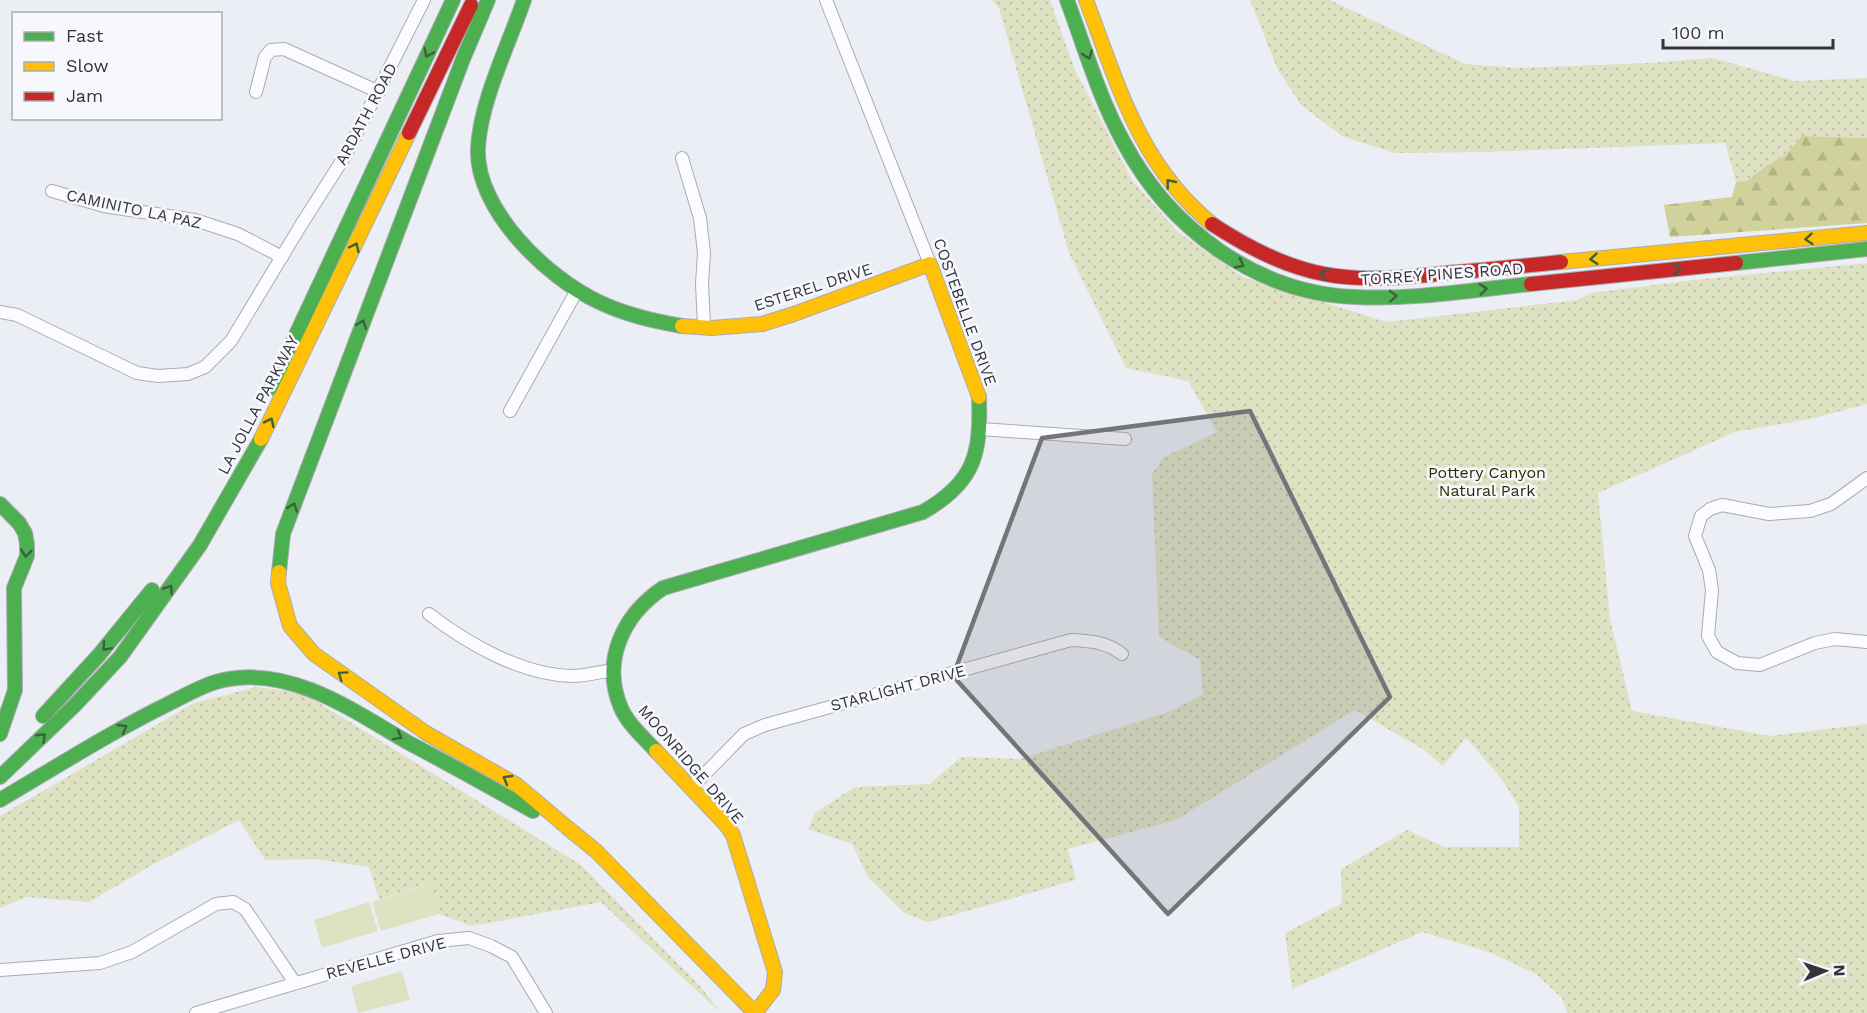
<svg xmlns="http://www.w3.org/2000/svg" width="1867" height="1013" viewBox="0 0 1867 1013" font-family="'Work Sans',sans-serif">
<defs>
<pattern id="grass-dots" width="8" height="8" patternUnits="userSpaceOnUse" patternTransform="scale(1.5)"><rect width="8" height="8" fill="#dfe1c3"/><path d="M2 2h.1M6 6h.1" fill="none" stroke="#c0c2a8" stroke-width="1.8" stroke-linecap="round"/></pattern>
<pattern id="forest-firs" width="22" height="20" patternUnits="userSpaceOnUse" patternTransform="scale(1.5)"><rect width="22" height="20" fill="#d0d19b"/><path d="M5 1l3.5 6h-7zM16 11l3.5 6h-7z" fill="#b3b486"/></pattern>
</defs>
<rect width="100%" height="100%" fill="#eceef6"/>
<g fill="url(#grass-dots)">
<polygon points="992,0 1050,0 1075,70 1132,180 1178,232 1243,277 1387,322 1577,300 1591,293 1693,280 1867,263 1867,404 1810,419 1735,432 1598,493 1610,619 1632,711 1770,736 1867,724 1867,1013 1567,1013 1562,998 1536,974 1489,952 1422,932 1292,989 1285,933 1342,903 1341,869 1407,830 1444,847 1519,847 1519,807 1501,778 1466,738 1443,766 1423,749 1355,710 1176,820 1068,849 1076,880 928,922 904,913 868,877 852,844 808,829 815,813 855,787 930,784 961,757 1021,759 1171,711 1203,694 1200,660 1159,637 1152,474 1164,457 1217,432 1188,381 1126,368 1069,253 999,8"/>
<polygon points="1250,0 1330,0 1465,64 1519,68 1649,63 1713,58 1795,81 1867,78 1867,138 1802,136 1786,155 1766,166 1747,181 1736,182 1725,143 1484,152 1394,153 1342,136 1301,105 1278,70"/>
<polygon points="256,687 303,693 581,865 700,986 721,1013 601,902 472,926 439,914 429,883 379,899 369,867 315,859 265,860 239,820 152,865 89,902 27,897 0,908 0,816 194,703"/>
</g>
<polygon fill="url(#forest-firs)" points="1802,136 1867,138 1867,223 1670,237 1664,205 1732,197 1736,182 1747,181 1766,166 1786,155"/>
<g fill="#dfe1c3">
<polygon points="430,883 439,914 381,931 372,902"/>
<polygon points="369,902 378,931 322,948 314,920"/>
<polygon points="402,971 410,1000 358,1013 351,986"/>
</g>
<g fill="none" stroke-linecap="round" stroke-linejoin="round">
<g stroke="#aaabb2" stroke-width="14">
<g id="street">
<polyline points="826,0 930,264"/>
<polyline points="256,92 265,57 271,50 284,49 379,92"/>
<polyline points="682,158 700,218 704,253 702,284 704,326"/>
<polyline points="52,191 104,206 195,220 238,234 282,257"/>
<polyline points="0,312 17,315 137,373 158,376 188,374 205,367 231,341 301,225 345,156 424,0"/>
<polyline points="510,411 576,292"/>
<polyline points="980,429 1125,439"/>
<polyline points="1867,478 1831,504 1810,511 1769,514 1722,505 1710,509 1701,516 1695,536 1709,570 1712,590 1708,636 1717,652 1737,663 1760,665 1815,643 1835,639 1867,642"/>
<path d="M 429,614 C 468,644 522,675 572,676 C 585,676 600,672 613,670"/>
<path d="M 692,787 L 744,734 L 765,725 L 1071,640 C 1091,641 1106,642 1122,654"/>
<polyline points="0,970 100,963 132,952 216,904 233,902 245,909 295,983"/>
<polyline points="196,1013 438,941 469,938 491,946 512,957 546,1013"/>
</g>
</g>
<g stroke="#aaabb2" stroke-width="16">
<g id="fast">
<path d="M 524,0 C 509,44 480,102 478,148 C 475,209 547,278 599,302 C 626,315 653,321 682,326"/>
<path d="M 1067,0 C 1085,48 1099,98 1124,143 C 1170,229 1256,293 1355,297 C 1413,300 1473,290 1531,284"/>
<polyline points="1736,263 1867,249"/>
<polyline points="271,388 453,0"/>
<polyline points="0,504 19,523 25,533 27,544 27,556 14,588 15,690 0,734"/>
<polyline points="279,572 283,534 463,59 488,0"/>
<polyline points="43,716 99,655 152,590"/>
<path d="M 656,751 C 644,738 628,724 621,708 C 601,661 623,615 663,588 L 923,512 C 975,482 981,454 979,397"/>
<polyline points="0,777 74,706 120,657 200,545 261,439"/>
<path d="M 0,800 C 56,767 111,732 170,703 C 188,694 208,682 229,679 C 295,668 355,712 409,743 C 451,765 492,788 533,811"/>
</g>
</g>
<g stroke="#aaabb2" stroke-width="16">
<g id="slow">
<path d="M 1086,0 C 1118,84 1139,165 1212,224"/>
<polyline points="1561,262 1867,233"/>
<polyline points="682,326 712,328 762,324 794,314 930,264 979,397"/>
<polyline points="261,439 409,133"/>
<polyline points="279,572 278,583 290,626 314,654 426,733 517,785 569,829"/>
<polyline points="656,751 727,826 733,835 775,972 773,990 755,1013"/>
<polyline points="569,829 596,851 755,1013"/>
</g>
</g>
<g stroke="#aaabb2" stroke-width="16">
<g id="jam">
<polyline points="409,133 471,5"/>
<path d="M 1212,224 C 1244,245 1286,267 1324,274 C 1365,282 1407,277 1447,273 C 1485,270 1523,266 1561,262"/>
<polyline points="1531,284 1736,263"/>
</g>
</g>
<use href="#street" stroke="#fcfcfe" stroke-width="12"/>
<use href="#fast" stroke="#4caf50" stroke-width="14"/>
<use href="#slow" stroke="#ffc107" stroke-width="14"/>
<use href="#jam" stroke="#c62828" stroke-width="14"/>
</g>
<defs><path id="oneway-chevron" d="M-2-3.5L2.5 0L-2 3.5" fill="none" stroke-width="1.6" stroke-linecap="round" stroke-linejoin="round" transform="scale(1.5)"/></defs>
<g stroke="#3c5f41">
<use href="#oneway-chevron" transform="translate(428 53) rotate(115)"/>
<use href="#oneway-chevron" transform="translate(1088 55) rotate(69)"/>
<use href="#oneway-chevron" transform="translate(1170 183) rotate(-129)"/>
<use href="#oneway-chevron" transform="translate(1809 239) rotate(175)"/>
<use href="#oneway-chevron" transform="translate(355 247) rotate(-65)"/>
<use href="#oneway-chevron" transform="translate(1594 259) rotate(175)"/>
<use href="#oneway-chevron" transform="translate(1240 264) rotate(28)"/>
<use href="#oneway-chevron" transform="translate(1677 269) rotate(-6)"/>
<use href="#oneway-chevron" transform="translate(1324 274) rotate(-167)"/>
<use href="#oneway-chevron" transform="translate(1483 289) rotate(-6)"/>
<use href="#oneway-chevron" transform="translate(1393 296) rotate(-2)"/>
<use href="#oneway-chevron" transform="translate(362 324) rotate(-69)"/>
<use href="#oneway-chevron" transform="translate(270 422) rotate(-64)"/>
<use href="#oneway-chevron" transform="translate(293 507) rotate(-69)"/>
<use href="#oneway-chevron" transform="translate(26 553) rotate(97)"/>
<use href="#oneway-chevron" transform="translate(169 589) rotate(-56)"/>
<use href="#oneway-chevron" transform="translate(106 647) rotate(131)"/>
<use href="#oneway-chevron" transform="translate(342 675) rotate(-145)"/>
<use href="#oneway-chevron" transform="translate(123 728) rotate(-30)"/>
<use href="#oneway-chevron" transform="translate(398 736) rotate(29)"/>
<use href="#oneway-chevron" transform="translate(42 737) rotate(-44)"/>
<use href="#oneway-chevron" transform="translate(507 779) rotate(-150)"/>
</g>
<path fill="#74757b" fill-opacity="0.2" stroke="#74757b" stroke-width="4.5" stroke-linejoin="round" d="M 1250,411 L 1390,697 L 1168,914 L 953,676 L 1042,438 Z"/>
<g text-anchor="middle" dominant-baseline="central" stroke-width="5" stroke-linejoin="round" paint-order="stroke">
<g font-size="16" fill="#333439" stroke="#f7f8fe">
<text transform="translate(366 114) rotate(-62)">ARDATH ROAD</text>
<text transform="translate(134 209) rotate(12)">CAMINITO LA PAZ</text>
<text transform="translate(1442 274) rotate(-4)">TORREY PINES ROAD</text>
<text transform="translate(813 287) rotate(-18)">ESTEREL DRIVE</text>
<text transform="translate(965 312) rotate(70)">COSTEBELLE DRIVE</text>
<text transform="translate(258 405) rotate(-62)">LA JOLLA PARKWAY</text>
<text transform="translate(898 688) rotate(-15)">STARLIGHT DRIVE</text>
<text transform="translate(691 764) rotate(49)">MOONRIDGE DRIVE</text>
<text transform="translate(386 958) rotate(-15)">REVELLE DRIVE</text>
</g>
<g font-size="16" fill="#2d2c00" stroke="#f7f8fe">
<text x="1487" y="472">Pottery Canyon<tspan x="1487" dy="18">Natural Park</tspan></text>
</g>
</g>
<rect x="12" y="12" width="210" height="108" fill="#f7f8fe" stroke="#a9aaaf" stroke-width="1.5"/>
<rect x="24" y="32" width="30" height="9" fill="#4caf50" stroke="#a9aaaf" stroke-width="1.5"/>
<text x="66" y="42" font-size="18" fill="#333439">Fast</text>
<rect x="24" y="62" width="30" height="9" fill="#ffc107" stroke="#a9aaaf" stroke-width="1.5"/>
<text x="66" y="72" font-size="18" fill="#333439">Slow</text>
<rect x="24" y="92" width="30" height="9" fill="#c62828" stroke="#a9aaaf" stroke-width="1.5"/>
<text x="66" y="102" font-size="18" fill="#333439">Jam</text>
<g transform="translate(1825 971) rotate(88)" stroke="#f7f8fe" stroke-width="4.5" paint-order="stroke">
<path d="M0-4.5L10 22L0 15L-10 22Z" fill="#333439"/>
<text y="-9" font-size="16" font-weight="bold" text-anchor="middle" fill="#333439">N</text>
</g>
<path d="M1663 39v9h170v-9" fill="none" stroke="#333439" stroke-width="3"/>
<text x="1672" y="39" font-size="18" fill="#333439" stroke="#f7f8fe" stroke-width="4.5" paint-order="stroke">100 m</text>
</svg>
